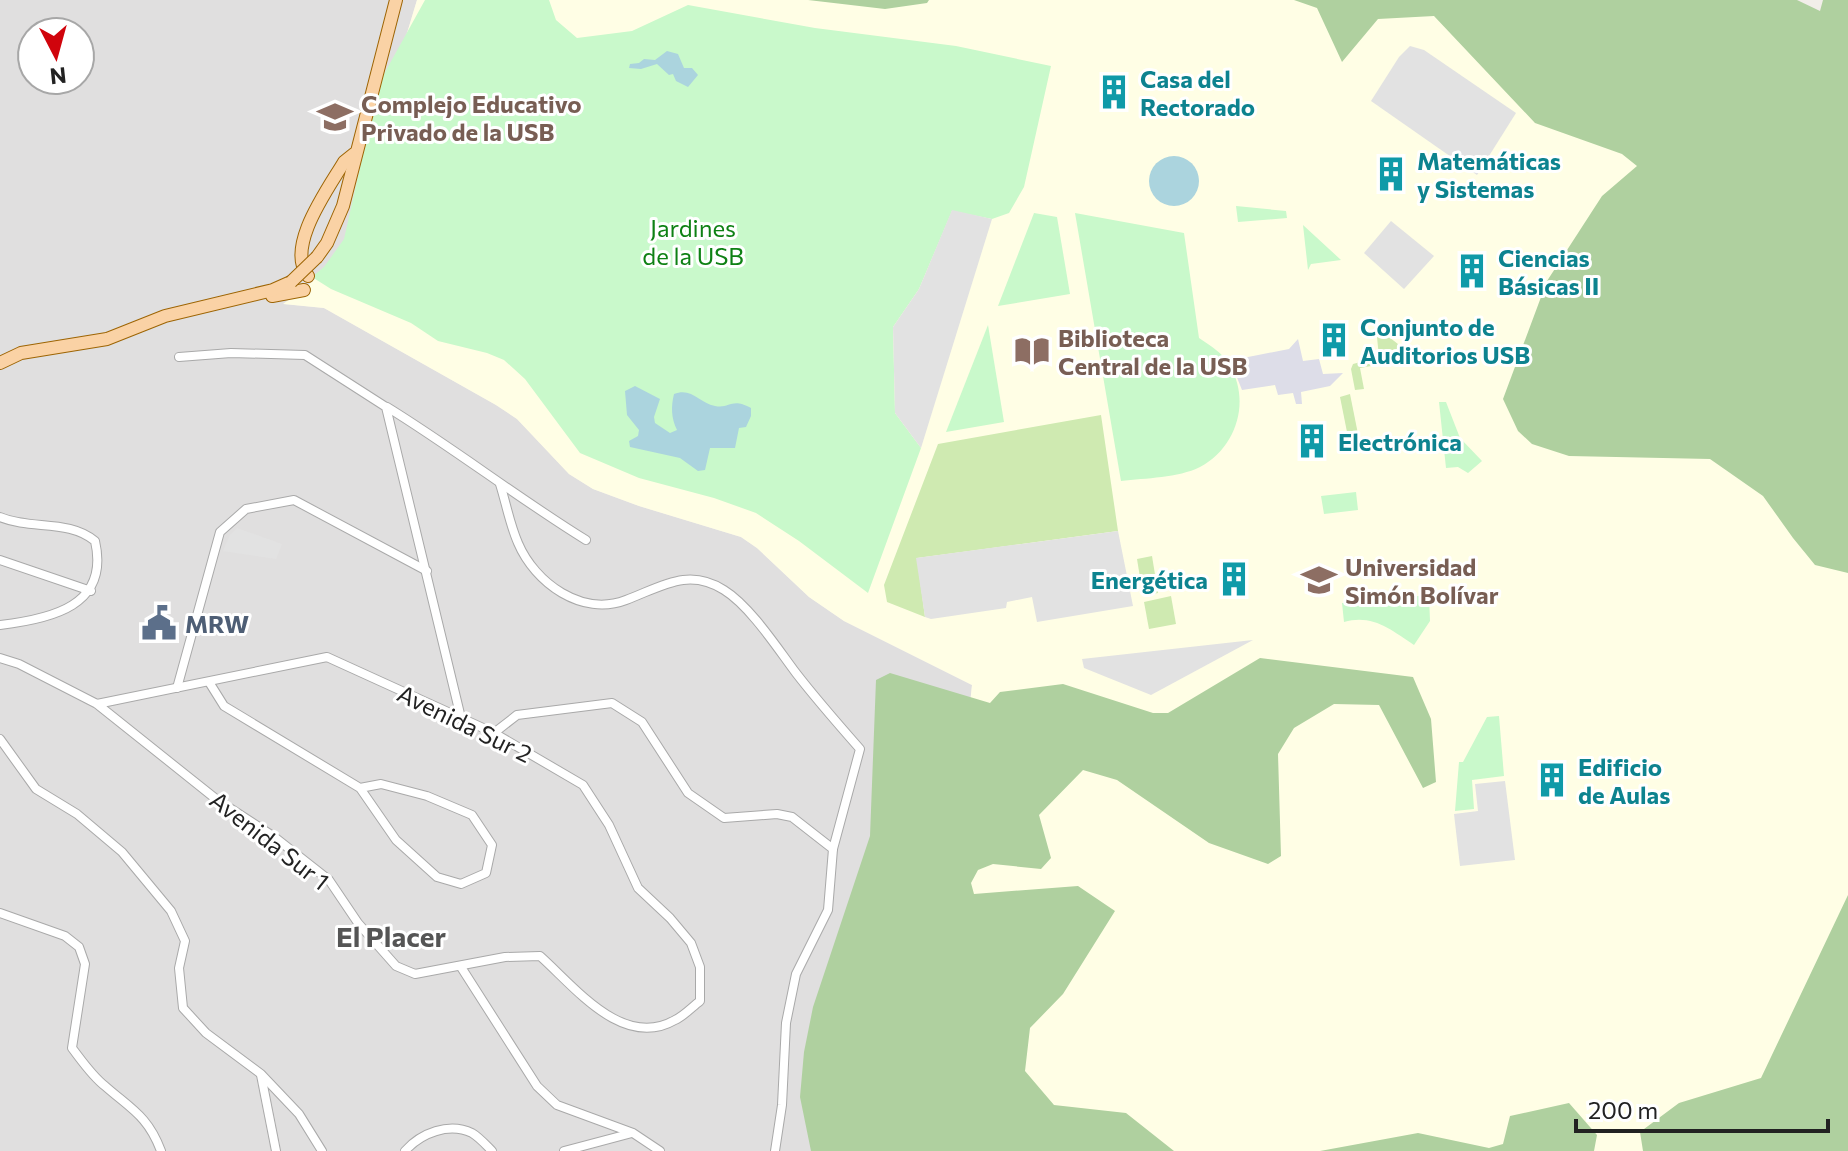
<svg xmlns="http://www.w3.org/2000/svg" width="1848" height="1151" viewBox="0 0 1848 1151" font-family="Commissioner,sans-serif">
<rect width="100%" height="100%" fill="#f2eee9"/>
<path fill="#e0dfdf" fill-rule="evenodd" d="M 0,0 L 417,0 L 344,242 L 332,261 L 312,282 L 285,304 L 324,308 L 496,405 L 517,419 L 569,474 L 593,489 L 639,506 L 741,537 L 757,548 L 809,597 L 844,621 L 972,685 L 962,779 L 885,1151 L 0,1151 ZM 32,32 L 80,32 L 80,80 L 32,80 Z"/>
<polygon fill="#fffee5" points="417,0 1715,0 1848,99 1848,1151 885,1151 962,779 972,685 844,621 809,597 757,548 741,537 639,506 593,489 569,474 517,419 496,405 324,308 283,304 312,282 332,261 344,242"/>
<g fill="#cfeab1">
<polygon points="1376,327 1416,358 1360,368 1364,389 1355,390 1351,369 1353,364 1379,357"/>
<polygon points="1350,394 1358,434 1348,437 1340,397"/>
<polygon points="1101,415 1118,531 917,558 925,617 887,602 884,585 938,444"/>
<polygon points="1152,556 1158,593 1143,596 1137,559"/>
<polygon points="1171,596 1176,624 1149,629 1144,602"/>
</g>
<g fill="#afd09f">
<polygon points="808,0 929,0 927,3 885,9"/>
<polygon points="1294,0 1797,0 1820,11 1823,0 1848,0 1848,573 1815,565 1793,538 1763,496 1710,459 1569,456 1532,444 1518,431 1503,399 1547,281 1602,196 1637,166 1622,154 1535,123 1434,16 1378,19 1342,62 1317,8"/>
<polygon points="1260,658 1413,677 1431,719 1436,782 1423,788 1379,705 1334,704 1294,728 1278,754 1281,856 1268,864 1209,843 1117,780 1083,770 1039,815 1051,858 1041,869 993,864 978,870 971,883 974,894 1078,886 1115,911 1063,994 1030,1028 1025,1071 1054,1105 1126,1113 1174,1151 811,1151 800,1097 804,1052 813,1007 870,836 876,680 890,673 990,703 1000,692 1063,684 1153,713 1168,713"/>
<polygon points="1848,895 1848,1151 1643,1151 1640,1132 1679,1103 1761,1078"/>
<polygon points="1569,1103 1597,1135 1594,1151 1320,1151 1418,1133 1489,1148 1503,1144 1510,1116"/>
</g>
<g fill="#c9f9cb">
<polygon points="425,0 549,0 556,20 577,38 632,31 688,5 815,28 956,46 1051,66 1024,187 1009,213 992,219 952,211 919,289 893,327 895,413 921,448 868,593 799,541 756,513 714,498 639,478 580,453 525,379 504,360 487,353 438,341 411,323 331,289 312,277 324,267 344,239 379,83"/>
<polygon points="1236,206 1286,211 1287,218 1238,222"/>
<polygon points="1034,213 1057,217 1070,294 998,306"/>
<path d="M 1075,213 L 1184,233 L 1199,338 C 1211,346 1223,353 1230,366 C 1251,402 1236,448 1200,467 C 1178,478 1146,478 1121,481 Z"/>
<polygon points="1303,225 1341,260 1311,264 1308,270"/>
<polygon points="988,325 1004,422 946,432"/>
<polygon points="1439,402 1446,402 1460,438 1482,461 1468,473 1458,467 1446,468"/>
<polygon points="1356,492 1358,510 1324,514 1321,496"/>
<path d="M 1429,595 L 1430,621 L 1414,645 C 1391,630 1373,614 1344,622 L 1342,603 Z"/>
<polygon points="1499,716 1504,776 1472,780 1474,809 1455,811 1459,762 1463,762 1487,717"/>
</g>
<g fill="#e2e2e2">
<polygon points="1410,46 1424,50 1516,113 1477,175 1371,101 1399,57"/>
<polygon points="952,210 992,219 921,448 895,413 893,327 919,289"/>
<polygon points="1391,221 1434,256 1404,289 1364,253"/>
<polygon points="237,528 282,544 276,559 223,551 230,535"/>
<polygon points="1118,531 1133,606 1037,622 1032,597 1007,602 1006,608 931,619 925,617 916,558"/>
<polygon points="1253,640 1151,695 1084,668 1082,659"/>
<polygon points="1505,781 1515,860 1460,866 1454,814 1478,811 1475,784"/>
</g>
<polygon fill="#dddde8" points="1298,339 1303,361 1319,359 1323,374 1343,373 1330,386 1301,392 1302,404 1296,404 1293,393 1278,395 1275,385 1242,390 1232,365 1243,358 1289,349"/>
<g fill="#abd4de">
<polygon points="667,51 678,54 684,68 692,68 698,75 688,87 676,81 673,74 669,75 657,64 641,69 629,68 630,64 639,63 644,59 655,60"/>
<circle cx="1174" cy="181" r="25"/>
<path d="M 635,386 L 660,399 L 654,417 L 655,423 L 670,433 L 677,430 C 671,418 671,406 674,394 C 692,387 699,403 715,406 C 730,409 731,397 751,408 L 751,416 L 746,427 L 739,428 L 735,448 L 710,448 L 705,470 L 698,471 L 680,458 L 630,447 L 629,441 L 638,436 L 639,430 L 627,415 L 625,391 Z"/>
</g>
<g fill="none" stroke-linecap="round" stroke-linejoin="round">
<g stroke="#a9a9a9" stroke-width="10">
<g id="minor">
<polyline points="179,357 231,353 305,355 386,407 461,718"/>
<path d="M 387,407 C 455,449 518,498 586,540"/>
<path d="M 500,484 C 506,503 510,525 518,543 C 535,583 582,617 626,600 C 661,587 688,567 724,590 C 750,606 778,649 796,673 C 816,699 838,724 860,749 L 833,849"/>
<path d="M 0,517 C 31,530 69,519 95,541 C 110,606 51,619 0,625"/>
<polyline points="0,560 91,591"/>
<path d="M 0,658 L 19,664 L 97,704 L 216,799 L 273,836 L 329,880 L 358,923 L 396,966 L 415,974 L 505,957 L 540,956 C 575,987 623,1050 675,1020 C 684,1016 692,1007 700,1001 L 700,967 L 691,943 L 670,918 L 638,888 L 609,825 L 583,785 L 494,733 L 327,657 L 97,704"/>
<polyline points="209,682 224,706 360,788 396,840 437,877 461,884 486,873 492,845 472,815 427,796 381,784 360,788"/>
<polyline points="177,688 220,532 246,509 294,500 427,571"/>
<polyline points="494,733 517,715 612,703 642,722 688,793 724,818 777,814 792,817 833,849 828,910 796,974 786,1023 782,1105 775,1151"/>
<polyline points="0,739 36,789 77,814 122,852 171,911 185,941 179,968 183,1008 206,1033 261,1074 299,1114 322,1151"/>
<path d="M 0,913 L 65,936 L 79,947 L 85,964 L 72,1048 C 82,1061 92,1076 105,1086 C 131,1109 148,1116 161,1151"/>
<polyline points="461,967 537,1086 557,1105 633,1133 660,1151"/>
<polyline points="261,1075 276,1151"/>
<path d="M 405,1151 C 421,1133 449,1122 472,1133 C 479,1137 486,1145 492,1151"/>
<polyline points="564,1151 632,1133"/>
</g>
</g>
<g stroke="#9d6403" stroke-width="14">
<g id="primary">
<polyline points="317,257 327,243 343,206 396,0"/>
<path d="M 308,276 C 285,247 328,189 344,162 L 354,154"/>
<polyline points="272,296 304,290"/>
<polyline points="0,363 21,353 107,339 165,316 273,290 291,282"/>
</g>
</g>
<use href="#minor" stroke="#fff" stroke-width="8"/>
<use href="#primary" stroke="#fad2a5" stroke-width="12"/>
<g stroke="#9d6403" stroke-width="14" stroke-linecap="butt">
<polyline id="primary-bridge" points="291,282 317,257"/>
</g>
<use href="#primary-bridge" stroke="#fad2a5" stroke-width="12"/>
</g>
<defs>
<g id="building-bare" transform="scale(2.76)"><path d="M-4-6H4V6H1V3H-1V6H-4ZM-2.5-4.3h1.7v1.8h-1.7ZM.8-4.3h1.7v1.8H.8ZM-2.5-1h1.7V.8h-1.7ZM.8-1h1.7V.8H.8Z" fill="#0f9aa8" stroke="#fff" stroke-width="2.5" paint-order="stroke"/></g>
<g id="school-bare" transform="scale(2.76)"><path d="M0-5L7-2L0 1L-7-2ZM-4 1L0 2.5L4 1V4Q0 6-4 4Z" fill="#8d6e63" stroke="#fff" stroke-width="2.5" paint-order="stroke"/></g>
<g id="library-bare" transform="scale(2.76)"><path d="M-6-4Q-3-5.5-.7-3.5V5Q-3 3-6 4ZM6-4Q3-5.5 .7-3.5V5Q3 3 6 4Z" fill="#8d6e63" stroke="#fff" stroke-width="2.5" paint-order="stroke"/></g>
<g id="university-bare" transform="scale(2.76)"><path d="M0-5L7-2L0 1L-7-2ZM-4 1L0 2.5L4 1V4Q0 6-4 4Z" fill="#8d6e63" stroke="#fff" stroke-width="2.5" paint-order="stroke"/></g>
<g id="civic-bare" transform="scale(2.76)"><path d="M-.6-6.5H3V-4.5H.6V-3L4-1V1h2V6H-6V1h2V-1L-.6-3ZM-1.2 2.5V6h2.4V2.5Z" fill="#5c6f8a" stroke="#fff" stroke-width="2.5" paint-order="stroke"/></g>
</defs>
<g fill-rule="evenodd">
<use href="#building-bare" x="1114" y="92"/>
<use href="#school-bare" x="335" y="117"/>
<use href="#building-bare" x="1391" y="174"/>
<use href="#building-bare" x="1472" y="271"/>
<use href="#building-bare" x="1334" y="340"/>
<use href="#library-bare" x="1032" y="351"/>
<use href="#building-bare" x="1312" y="441"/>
<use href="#building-bare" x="1234" y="579"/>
<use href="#university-bare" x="1319" y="580"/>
<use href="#civic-bare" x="159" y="623"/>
<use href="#building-bare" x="1552" y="780"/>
</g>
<g text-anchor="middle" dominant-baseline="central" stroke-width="6" stroke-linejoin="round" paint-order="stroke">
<g font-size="24" font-weight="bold" fill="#0d838f" stroke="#fff" text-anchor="start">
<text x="1140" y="78">Casa del<tspan x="1140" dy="28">Rectorado</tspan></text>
<text x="1417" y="160">Matemáticas<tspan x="1417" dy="28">y Sistemas</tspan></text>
<text x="1498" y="257">Ciencias<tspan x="1498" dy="28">Básicas II</tspan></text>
<text x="1360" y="326">Conjunto de<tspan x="1360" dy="28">Auditorios USB</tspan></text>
<text x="1338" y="441">Electrónica</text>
<text x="1208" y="579" text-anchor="end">Energética</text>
<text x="1578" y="766">Edificio<tspan x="1578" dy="28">de Aulas</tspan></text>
</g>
<g font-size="24" font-weight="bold" fill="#785e54" stroke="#fff" text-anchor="start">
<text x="361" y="103">Complejo Educativo<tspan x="361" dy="28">Privado de la USB</tspan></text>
<text x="1058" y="337">Biblioteca<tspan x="1058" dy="28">Central de la USB</tspan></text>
<text x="1345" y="566">Universidad<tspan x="1345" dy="28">Simón Bolívar</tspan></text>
</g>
<g font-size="24" fill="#0e8114" stroke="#fff">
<text x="693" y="227">Jardines<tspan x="693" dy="28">de la USB</tspan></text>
</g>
<g font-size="24" font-weight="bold" fill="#4e5e75" stroke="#fff" text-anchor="start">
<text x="185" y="623">MRW</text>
</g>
<g font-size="24" fill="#222" stroke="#fff">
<text transform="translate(465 723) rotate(26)">Avenida Sur 2</text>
<text transform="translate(270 840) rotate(38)">Avenida Sur 1</text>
</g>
<g font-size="28" font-weight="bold" fill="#555" stroke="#fff">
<text x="391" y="936">El Placer</text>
</g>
</g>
<g transform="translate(56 56) rotate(174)"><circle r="38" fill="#ffffff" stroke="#a7a7a7" stroke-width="2"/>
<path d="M0-6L14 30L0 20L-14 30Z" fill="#d0040c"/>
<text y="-12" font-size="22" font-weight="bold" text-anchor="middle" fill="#222222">N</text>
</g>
<path d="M1576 1119v12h252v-12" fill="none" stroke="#222222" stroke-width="4"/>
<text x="1588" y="1119" font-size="24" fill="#222222" stroke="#ffffff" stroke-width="6" paint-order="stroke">200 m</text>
</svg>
